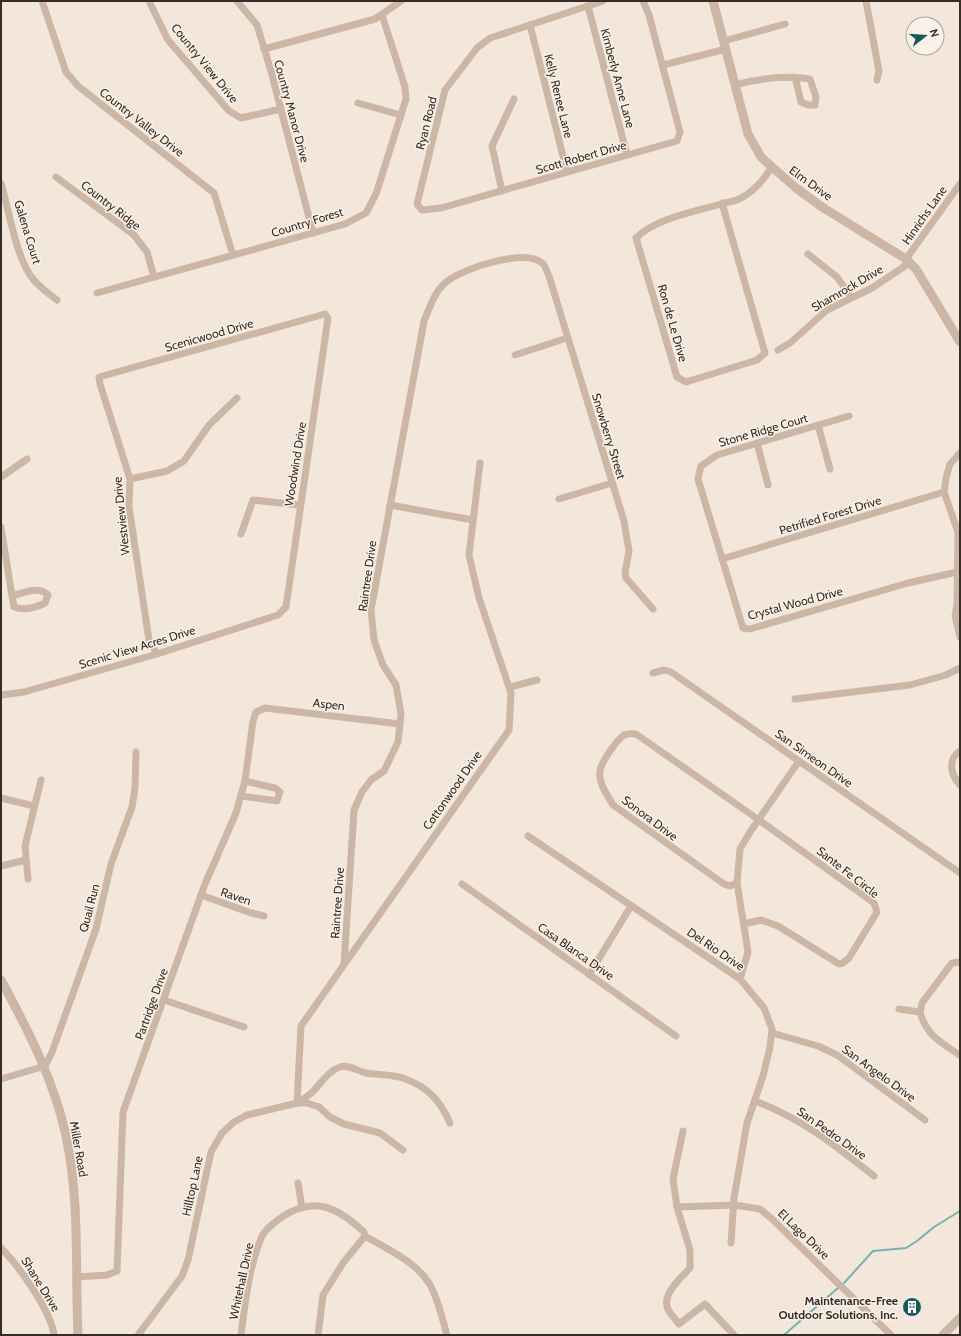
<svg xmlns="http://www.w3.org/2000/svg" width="961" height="1336" viewBox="0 0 961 1336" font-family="Cabin,sans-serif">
<rect width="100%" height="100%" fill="#f3e7db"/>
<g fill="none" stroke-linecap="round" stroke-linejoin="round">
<g stroke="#79b0b1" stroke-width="2">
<polyline points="844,1283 873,1251 906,1248 917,1241 934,1227 960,1211"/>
<polyline points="784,1335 838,1288"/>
</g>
<g stroke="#ccb7a7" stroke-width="7">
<polyline points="42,1 66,72 78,86 214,193 233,255"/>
<polyline points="149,1 168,40 229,111 241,118 281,109"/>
<polyline points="237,1 257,25 271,71 313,233"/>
<polyline points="603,1 490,38 477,48 445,90 417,204 422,210 441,208 677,141 680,132 649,15 643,1"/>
<polyline points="866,1 879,71 877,80"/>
<polyline points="588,6 627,155"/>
<polyline points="530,25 567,172"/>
<polyline points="724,41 785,24"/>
<polyline points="264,49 375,19 401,1"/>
<polyline points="663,65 726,49"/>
<path d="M 735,85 C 761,78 784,75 810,79 L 816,97 L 815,105 L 808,105 L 801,102 L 795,77"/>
<polyline points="358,103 401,115"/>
<polyline points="56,177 134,235 147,252 154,277"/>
<path d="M 1,183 C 9,210 15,252 30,275 C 37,286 48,293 57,300"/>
<polyline points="502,191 492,146 514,99"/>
<path d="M 722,203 L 765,353 L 757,360 L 686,382 L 677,377 L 636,238 C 654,219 696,211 721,204 C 726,202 733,202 739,199 C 752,193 764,180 771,168"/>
<polyline points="808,254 837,277 851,297"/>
<polyline points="97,293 345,224 366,213 376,194 406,99 405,87 382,15"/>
<polyline points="778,350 790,343 827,310 872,288 905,266 906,259 960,184"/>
<polyline points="515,355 567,338"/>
<polyline points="849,416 717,455 701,466 698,479 743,628 750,629 908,583 957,572"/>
<polyline points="818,425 830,469"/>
<polyline points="757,443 768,485"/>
<polyline points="960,453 950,464 946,478 944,492 958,532 957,604 955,616 960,637"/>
<polyline points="1,477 27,459"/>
<polyline points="130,479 167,471 184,461 209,425 237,398"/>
<polyline points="559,499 612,483"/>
<polyline points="390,505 473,520"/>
<path d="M 1,527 L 12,596 L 14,607 C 25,611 35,608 45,603 L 48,595 C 40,585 23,593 12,596"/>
<polyline points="241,534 253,500 300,505"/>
<polyline points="722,559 944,492"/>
<polyline points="653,673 664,670 671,672 960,873"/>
<polyline points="510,687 537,680"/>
<polyline points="1,695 24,692 157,654 278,615 286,607 328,318 325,314 99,377 100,384 130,479 129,507 149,640 157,654"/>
<polyline points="795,699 910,685 946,675 960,668"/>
<path d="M 960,751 C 947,760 951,775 960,785"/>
<polyline points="241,796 277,801 280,792 275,788 245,781"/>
<polyline points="1,798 34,806"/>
<polyline points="528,836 740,979 764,1008 772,1029 770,1047 763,1076 747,1123 734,1198 731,1243"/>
<polyline points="1,866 26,860"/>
<polyline points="28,879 25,846 41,780"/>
<path d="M 737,883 L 730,886 L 724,884 L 613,805 C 608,796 598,783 600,771 C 601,762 617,740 624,735 C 628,733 632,734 636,734 L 759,820 L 874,903 L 877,912 L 849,958 L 843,963 L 839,964 L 778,926 L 761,920 L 744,924"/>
<polyline points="462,884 676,1036"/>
<polyline points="201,895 251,913 264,916"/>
<path d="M 344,964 L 354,810 L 362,792 L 371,780 L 384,771 L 398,742 L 401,714 L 396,685 L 383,665 L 374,640 L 371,610 L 424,321 C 430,307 435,289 449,280 C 465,268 525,248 542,263 C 545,265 547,272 549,276 L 624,521 L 629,551 L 625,573 L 626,578 L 653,609"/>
<polyline points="589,975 631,906"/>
<polyline points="740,979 748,952 737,883 740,849 750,832 799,761"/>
<polyline points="164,1000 244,1027"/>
<path d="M 899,1009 L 920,1012 C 926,1035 941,1043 960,1055"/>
<polyline points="920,1012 922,1003 952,963 960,962"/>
<polyline points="772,1033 818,1046 837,1055 925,1120"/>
<polyline points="1,1079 45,1066 52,1052 96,929 111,864 132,807 135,788 136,752"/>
<path d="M 755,1101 C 803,1119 834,1145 874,1176"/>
<polyline points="297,1103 301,1026 509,730 511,693 479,598 469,555 480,463"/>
<path d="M 298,1103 C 302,1100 306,1097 310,1094 C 320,1086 327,1071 340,1067 C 348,1064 358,1071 366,1073 C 378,1075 391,1074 403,1078 C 428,1087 440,1100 450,1123"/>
<path d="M 683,1131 L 673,1179 L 677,1207 L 690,1250 L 690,1268 C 681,1278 659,1296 669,1311 C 672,1316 676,1320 679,1324 L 705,1304 L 734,1335"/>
<polyline points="298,1183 302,1208"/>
<polyline points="677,1207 734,1205 760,1209 771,1218 891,1335"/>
<path d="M 1,1248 C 19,1266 51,1311 54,1335"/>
<polyline points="76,1277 107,1275 117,1271 123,1112 205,884 236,813 245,781 253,721 256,712 265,708 400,724"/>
<polyline points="138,1335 182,1276 188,1260 211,1152 222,1133 234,1122 247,1115 297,1103 307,1103 319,1107 330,1117 344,1124 380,1133 403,1150"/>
<path d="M 241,1335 C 245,1302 249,1267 262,1236 C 266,1228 275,1222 282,1217 C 315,1195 338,1208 364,1232 L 365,1236 C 387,1249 415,1261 429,1283 C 438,1298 442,1318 447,1335"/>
<polyline points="318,1335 323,1295 343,1263 365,1236"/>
</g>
<g stroke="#ccb7a7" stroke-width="9">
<polyline points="713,1 748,134 761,157 796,188 822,207 906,259 916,269 960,342"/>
<path d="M 1,980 C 28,1030 54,1080 66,1136 C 80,1201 75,1269 78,1335"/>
<polyline points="943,1335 960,1318"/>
</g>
</g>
<defs>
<g id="building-disc" transform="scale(1)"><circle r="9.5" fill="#1b585b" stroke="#faf1e8"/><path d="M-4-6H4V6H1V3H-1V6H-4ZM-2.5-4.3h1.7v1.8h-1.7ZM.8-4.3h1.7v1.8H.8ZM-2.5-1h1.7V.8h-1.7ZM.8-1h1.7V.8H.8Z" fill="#fff"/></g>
</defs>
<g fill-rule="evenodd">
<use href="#building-disc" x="912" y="1307"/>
</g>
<g text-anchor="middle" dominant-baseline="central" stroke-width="3" stroke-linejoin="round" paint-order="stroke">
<g font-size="12" fill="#382c28" stroke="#faf1e8">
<text transform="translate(205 63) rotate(51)">Country View Drive</text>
<text transform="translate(618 78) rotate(75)">Kimberly Anne Lane</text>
<text transform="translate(559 96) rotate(76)">Kelly Renee Lane</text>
<text transform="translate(292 111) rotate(75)">Country Manor Drive</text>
<text transform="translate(142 122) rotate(38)">Country Valley Drive</text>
<text transform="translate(426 123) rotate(-76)">Ryan Road</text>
<text transform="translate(581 157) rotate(-16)">Scott Robert Drive</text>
<text transform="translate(811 183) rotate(36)">Elm Drive</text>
<text transform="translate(111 205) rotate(38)">Country Ridge</text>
<text transform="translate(924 215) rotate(-55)">Hinrichs Lane</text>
<text transform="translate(307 222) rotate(-17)">Country Forest</text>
<text transform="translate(28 232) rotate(73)">Galena Court</text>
<text transform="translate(847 288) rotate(-30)">Shamrock Drive</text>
<text transform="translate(673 323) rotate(74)">Ron de Le Drive</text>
<text transform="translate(209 335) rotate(-16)">Scenicwood Drive</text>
<text transform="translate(763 430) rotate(-16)">Stone Ridge Court</text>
<text transform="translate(609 436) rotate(73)">Snowberry Street</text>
<text transform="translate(295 464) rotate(-81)">Woodwind Drive</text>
<text transform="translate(830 515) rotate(-17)">Petrified Forest Drive</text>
<text transform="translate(121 516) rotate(-96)">Westview Drive</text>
<text transform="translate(367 576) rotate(-82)">Raintree Drive</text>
<text transform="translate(795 603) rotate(-15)">Crystal Wood Drive</text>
<text transform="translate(137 647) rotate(-17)">Scenic View Acres Drive</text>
<text transform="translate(329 704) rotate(7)">Aspen</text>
<text transform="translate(814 758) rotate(35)">San Simeon Drive</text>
<text transform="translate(452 790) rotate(-55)">Cottonwood Drive</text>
<text transform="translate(650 818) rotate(37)">Sonora Drive</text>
<text transform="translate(848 872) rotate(38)">Sante Fe Circle</text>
<text transform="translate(236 896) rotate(19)">Raven</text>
<text transform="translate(337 903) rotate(-86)">Raintree Drive</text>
<text transform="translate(89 908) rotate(-75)">Quail Run</text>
<text transform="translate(716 949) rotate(34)">Del Rio Drive</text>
<text transform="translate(576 951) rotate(35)">Casa Blanca Drive</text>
<text transform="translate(151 1004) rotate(-70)">Partridge Drive</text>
<text transform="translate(879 1073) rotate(36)">San Angelo Drive</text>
<text transform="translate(832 1133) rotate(35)">San Pedro Drive</text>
<text transform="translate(79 1149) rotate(80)">Miller Road</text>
<text transform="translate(192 1186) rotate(-78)">Hilltop Lane</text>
<text transform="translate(804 1234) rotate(44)">El Lago Drive</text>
<text transform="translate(241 1281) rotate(-78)">Whitehall Drive</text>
<text transform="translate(41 1284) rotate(58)">Shane Drive</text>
</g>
<g font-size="12" font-weight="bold" fill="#382c28" stroke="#faf1e8" text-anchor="end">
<text x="898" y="1300">Maintenance-Free<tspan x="898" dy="14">Outdoor Solutions, Inc.</tspan></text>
</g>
</g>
<rect width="961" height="1336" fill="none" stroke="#382c28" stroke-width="4"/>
<g transform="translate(925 36) rotate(73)"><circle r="19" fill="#faf1e8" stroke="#aca29b"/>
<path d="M0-3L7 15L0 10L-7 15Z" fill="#1b585b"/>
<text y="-6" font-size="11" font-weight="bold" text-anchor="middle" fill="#382c28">N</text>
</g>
</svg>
